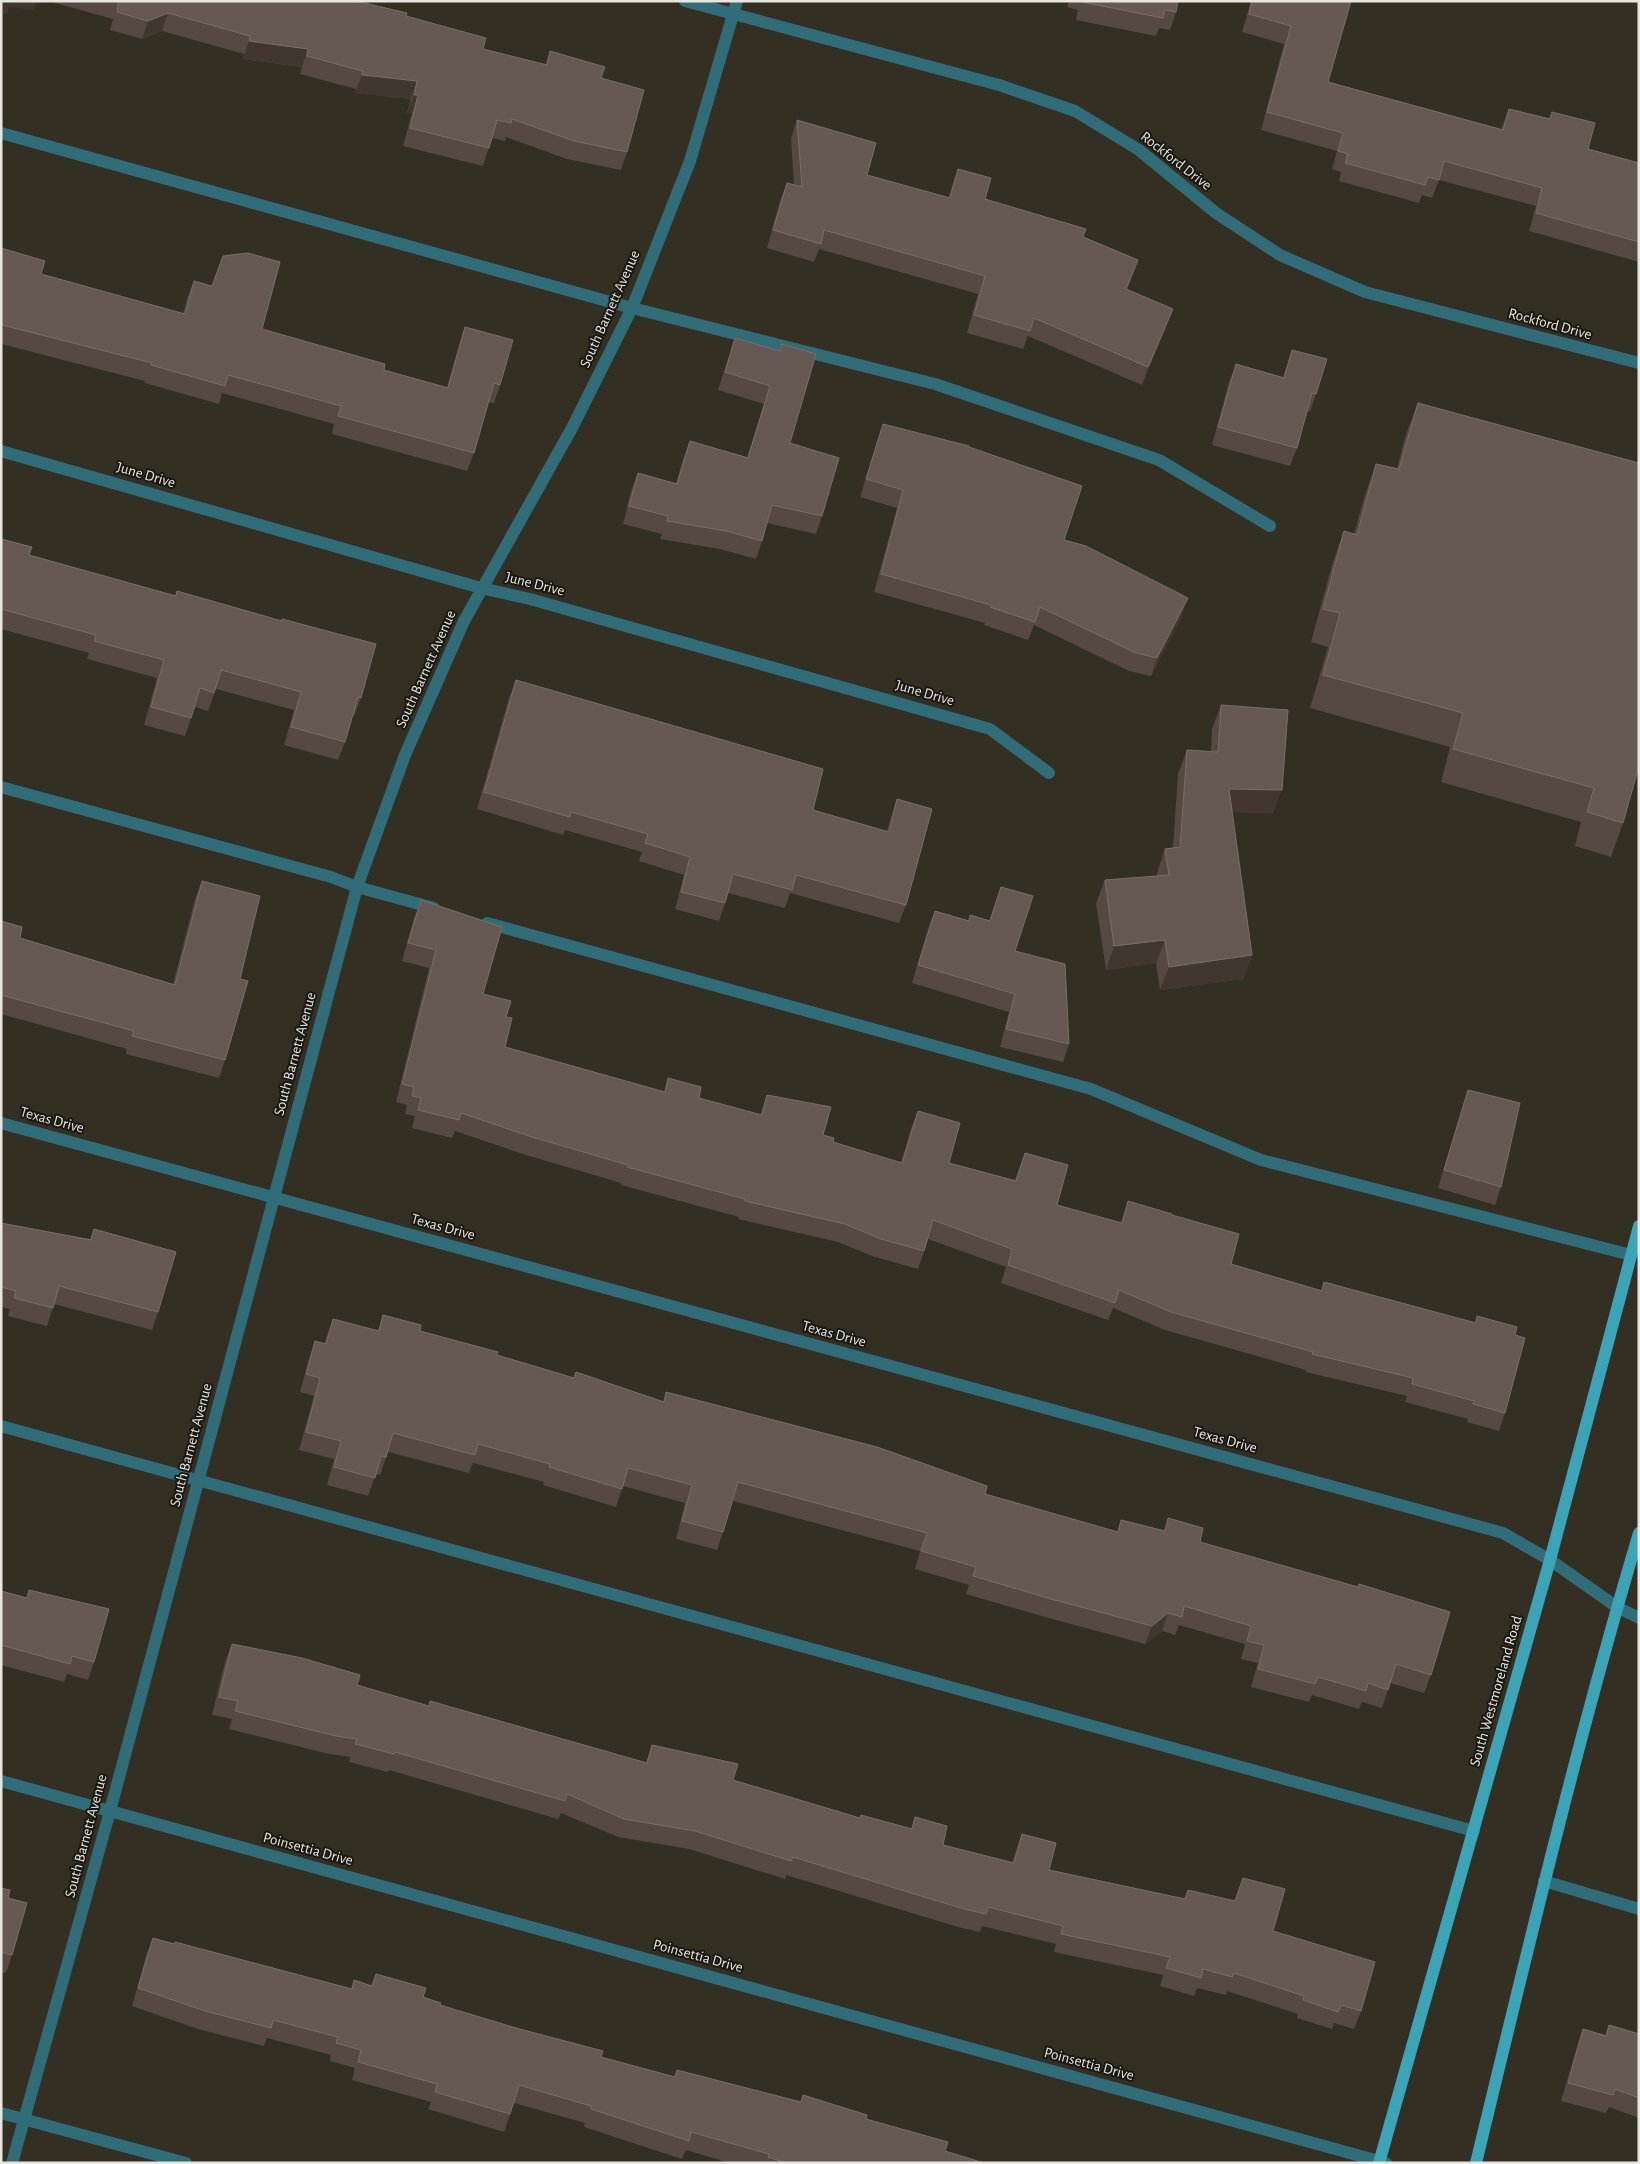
<svg xmlns="http://www.w3.org/2000/svg" width="1640" height="2164" viewBox="0 0 1640 2164" font-family="'Alegreya Sans',sans-serif">
<rect width="100%" height="100%" fill="#333023"/>
<g fill="none" stroke-linecap="round" stroke-linejoin="round">
<g stroke="#306d78" stroke-width="12">
<polyline points="685,1 999,85 1075,111 1139,150 1216,213 1280,255 1365,292 1639,363"/>
<polyline points="1,133 632,308 935,384 1159,460 1270,526"/>
<polyline points="1,451 481,588 530,599 990,729 1049,773"/>
<polyline points="1,787 331,877 357,887 434,908"/>
<polyline points="487,923 1091,1089 1261,1160 1631,1255"/>
<polyline points="1,1123 1503,1533 1550,1560 1617,1607 1639,1618"/>
<polyline points="1,1426 1474,1831"/>
<polyline points="1,1781 1386,2163"/>
<polyline points="1544,1881 1639,1909"/>
<polyline points="1,2113 186,2163"/>
<polyline points="12,2163 110,1811 357,887 405,755 464,621 572,428 632,308 690,161 737,1"/>
</g>
<g stroke="#3ba4b7" stroke-width="12">
<polyline points="1379,2163 1550,1560 1639,1226"/>
<path d="M 1476,2163 C 1527,1952 1577,1741 1639,1533"/>
</g>
</g>
<g fill="#564842">
<polygon points="48,1 356,1 406,16 483,49 545,65 550,51 601,78 627,152 621,170 567,159 506,137 505,141 492,138 483,166 403,146 412,113 407,113 411,99 355,93 356,89 300,74 302,67 243,59 244,54 162,31 142,39 110,30 113,19"/>
<polygon points="1069,1 1178,1 1176,12 1170,30 1159,28 1156,36 1076,20 1078,10 1067,7"/>
<polygon points="1251,1 1351,1 1328,82 1501,129 1509,109 1549,119 1552,112 1588,149 1639,163 1639,262 1529,231 1536,206 1439,180 1432,198 1422,195 1419,203 1339,181 1341,172 1332,169 1337,151 1261,130 1284,44 1242,32"/>
<polygon points="797,120 867,175 948,198 958,169 985,199 1083,237 1138,260 1127,290 1166,327 1142,385 1028,336 1023,349 967,333 978,294 819,249 814,262 767,248 780,201 787,183 794,185 791,138"/>
<polygon points="1,248 41,274 183,314 187,299 194,281 262,329 384,370 447,387 459,345 465,327 500,385 494,403 488,402 474,453 467,471 332,434 334,424 222,393 219,404 145,383 145,381 1,344"/>
<polygon points="735,338 779,351 782,344 790,443 822,516 816,534 767,523 762,541 756,559 720,549 660,539 662,534 623,524 631,491 638,473 676,484 683,459 690,441 747,457 764,404 718,390 729,356"/>
<polygon points="1292,350 1316,394 1310,412 1307,411 1297,448 1290,466 1212,445 1229,382 1236,364 1283,377"/>
<polygon points="1418,403 1623,823 1611,857 1575,846 1581,822 1441,782 1450,747 1310,708 1328,647 1311,642 1332,565 1344,531 1354,534 1364,498 1376,464 1397,469 1405,437"/>
<polygon points="883,424 969,447 1064,540 1182,616 1151,676 1129,671 1034,625 1028,640 984,625 985,623 874,592 897,508 860,497 877,442"/>
<polygon points="1,539 29,555 175,596 177,591 361,698 354,716 352,715 345,742 338,760 284,745 294,710 216,689 208,711 195,707 185,736 144,725 157,678 87,659 89,653 1,629"/>
<polygon points="516,680 813,810 887,831 891,817 897,799 906,905 899,923 790,893 785,908 728,893 725,903 719,921 675,909 684,875 639,861 642,852 565,830 563,835 477,809 509,698"/>
<polygon points="1221,705 1273,813 1232,812 1252,955 1243,979 1160,990 1156,963 1106,970 1096,903 1105,880 1157,876 1157,873 1165,849 1173,848 1178,774 1187,750 1211,752 1212,729"/>
<polygon points="202,881 240,979 225,1060 219,1078 126,1054 127,1049 1,1014 1,921 20,938 173,984 195,899"/>
<polygon points="1001,887 1015,951 1069,1044 1063,1062 1000,1047 1009,1012 912,983 928,929 935,911 968,921 970,915 989,921"/>
<polygon points="421,900 483,994 506,1017 505,1047 664,1092 668,1078 699,1098 760,1115 767,1095 833,1142 901,1163 911,1129 918,1111 949,1163 1015,1180 1025,1153 1057,1205 1121,1223 1128,1201 1172,1215 1231,1264 1321,1290 1324,1282 1475,1323 1477,1316 1515,1335 1505,1413 1499,1431 1467,1422 1468,1419 1405,1402 1407,1396 1306,1372 1306,1370 1165,1330 1113,1308 1108,1320 1001,1283 1006,1267 928,1239 918,1269 875,1257 838,1242 738,1219 739,1217 621,1185 621,1183 526,1155 455,1131 452,1138 412,1128 415,1116 405,1114 407,1105 396,1102 429,968 402,961 414,918"/>
<polygon points="1468,1090 1501,1187 1495,1205 1438,1188 1462,1108"/>
<polygon points="1,1223 90,1239 94,1229 158,1312 152,1330 54,1304 47,1326 8,1316 10,1309 1,1307"/>
<polygon points="383,1315 420,1331 573,1378 576,1372 663,1402 666,1392 985,1494 1117,1532 1121,1520 1164,1531 1168,1518 1200,1542 1431,1675 1424,1693 1390,1683 1382,1708 1362,1702 1359,1709 1312,1695 1309,1702 1251,1687 1258,1663 1241,1659 1245,1644 1179,1625 1175,1635 1162,1631 1145,1644 1045,1617 966,1594 969,1585 915,1569 920,1551 733,1501 723,1532 717,1550 676,1539 685,1503 623,1486 616,1507 543,1485 544,1482 473,1463 469,1473 388,1452 380,1475 376,1474 368,1496 327,1485 334,1459 299,1450 314,1396 300,1392 309,1359 315,1341 324,1344 333,1319 378,1331"/>
<polygon points="29,1590 94,1662 88,1680 67,1674 64,1682 1,1665 1,1591 26,1598"/>
<polygon points="232,1644 357,1685 428,1706 646,1763 652,1745 733,1780 860,1818 911,1829 915,1817 943,1845 1012,1862 1022,1834 1049,1870 1184,1899 1188,1890 1273,1931 1361,2011 1354,2029 1334,2023 1332,2029 1297,2018 1298,2014 1227,1991 1226,1995 1197,1988 1194,1996 1160,1986 1163,1975 1054,1952 1056,1944 982,1926 980,1932 958,1927 786,1875 785,1879 689,1849 618,1837 561,1813 558,1819 389,1770 388,1772 349,1762 350,1757 329,1754 229,1729 232,1719 212,1715 225,1662"/>
<polygon points="1,1888 12,1955 6,1973 1,1972"/>
<polygon points="153,1938 351,1989 354,1980 371,1986 376,1974 440,2005 601,2057 674,2077 677,2070 801,2102 803,2095 866,2119 945,2151 984,2163 730,2163 686,2150 682,2159 584,2127 585,2123 514,2103 504,2132 428,2109 431,2102 352,2080 355,2068 330,2061 331,2055 267,2038 264,2046 198,2029 132,2006 146,1956"/>
<polygon points="1609,2025 1639,2034 1639,2118 1609,2107 1606,2113 1561,2101 1577,2047 1583,2029 1606,2035"/>
</g>
<g fill="#41372e">
<polygon points="1,1 37,1 34,10 9,7 7,14 1,13"/>
<polygon points="168,13 162,31 142,39 148,21"/>
<polygon points="249,41 308,49 302,67 243,59"/>
<polygon points="362,75 417,81 411,99 355,93"/>
<polygon points="414,95 418,95 412,113 407,113"/>
<polygon points="1138,260 1132,278 1119,307 1126,289"/>
<polygon points="1173,309 1166,327 1142,385 1148,367"/>
<polygon points="1188,598 1182,616 1151,676 1157,658"/>
<polygon points="1229,789 1282,790 1273,813 1220,812"/>
<polygon points="1165,940 1156,963 1106,970 1114,946"/>
<polygon points="1252,955 1243,979 1160,990 1169,967"/>
<polygon points="1168,1613 1162,1631 1145,1644 1152,1626"/>
</g>
<g fill="#665953" stroke="#7a6f68">
<polygon points="119,1 356,1 407,13 406,16 486,38 483,49 547,65 550,51 605,67 601,78 644,90 627,152 574,141 512,119 511,123 497,120 489,148 410,128 418,95 414,95 417,81 362,75 363,71 307,56 308,49 249,41 250,36 168,13 148,21 117,12"/>
<polygon points="1083,1 1178,1 1176,12 1165,10 1163,18 1082,2"/>
<polygon points="1252,1 1351,1 1328,82 1503,130 1509,109 1550,119 1552,112 1595,123 1588,149 1639,163 1639,242 1536,213 1542,188 1444,161 1439,180 1428,177 1425,185 1345,163 1348,154 1338,151 1343,133 1267,112 1291,26 1249,14"/>
<polygon points="797,120 876,143 867,175 950,198 958,169 991,178 985,199 1086,229 1083,237 1138,260 1126,289 1173,309 1148,367 1034,318 1030,331 974,315 985,276 824,230 821,244 773,230 787,183 802,187"/>
<polygon points="1,248 45,261 41,274 185,314 194,281 212,286 223,256 248,253 280,262 262,329 385,364 384,370 448,388 465,327 513,340 500,385 494,383 474,453 338,416 341,406 228,375 225,386 151,365 152,363 2,325 3,323 1,322"/>
<polygon points="735,338 780,351 782,344 816,354 790,443 839,458 822,516 772,505 762,541 726,531 667,521 668,516 629,506 638,473 677,484 690,441 748,458 770,386 725,372"/>
<polygon points="1292,350 1327,359 1316,394 1312,393 1297,448 1218,427 1236,364 1284,378"/>
<polygon points="1418,403 1639,463 1639,766 1623,823 1587,812 1594,788 1453,749 1463,713 1323,675 1340,613 1323,609 1344,531 1357,535 1376,464 1399,469"/>
<polygon points="883,424 969,446 969,447 1082,486 1064,540 1086,546 1188,598 1157,658 1136,653 1040,607 1035,622 990,607 991,605 881,574 903,490 866,479"/>
<polygon points="1,539 32,547 29,555 176,596 177,591 282,621 282,619 376,644 361,698 358,697 345,742 291,727 301,692 221,670 214,693 200,688 191,718 151,707 164,660 94,641 96,635 1,609"/>
<polygon points="516,680 823,769 813,810 889,832 897,799 932,809 906,905 796,875 792,890 733,874 725,903 681,892 690,857 645,843 648,834 571,812 570,817 484,792"/>
<polygon points="1221,705 1288,710 1282,790 1229,789 1252,955 1169,967 1165,940 1114,946 1105,880 1169,875 1165,849 1180,847 1187,750 1218,752"/>
<polygon points="202,881 260,896 240,979 248,981 225,1060 132,1036 134,1031 1,995 1,921 22,927 20,938 175,985"/>
<polygon points="1001,887 1033,896 1015,951 1065,964 1069,1044 1006,1029 1015,994 918,965 935,911 969,921 970,915 990,921"/>
<polygon points="421,900 502,927 483,994 511,1001 506,1017 512,1018 505,1047 665,1092 668,1078 701,1087 699,1098 762,1115 767,1095 831,1107 823,1135 834,1138 833,1142 902,1163 918,1111 960,1123 949,1163 1016,1181 1025,1153 1068,1165 1057,1205 1122,1223 1128,1201 1172,1214 1172,1215 1239,1234 1231,1264 1322,1291 1324,1282 1476,1323 1477,1316 1517,1327 1515,1335 1525,1338 1505,1413 1473,1404 1474,1401 1412,1384 1413,1378 1312,1354 1313,1352 1171,1312 1119,1290 1115,1303 1008,1265 1012,1249 933,1220 924,1251 881,1239 845,1224 745,1201 745,1199 627,1167 628,1165 532,1137 461,1113 459,1120 418,1110 421,1098 412,1096 414,1087 402,1084 436,950 408,943"/>
<polygon points="1468,1090 1520,1103 1501,1187 1444,1170"/>
<polygon points="1,1223 91,1240 94,1229 176,1252 158,1312 59,1286 53,1308 14,1298 16,1291 1,1287"/>
<polygon points="383,1315 421,1325 420,1331 498,1352 497,1355 574,1378 576,1372 664,1402 666,1392 877,1447 987,1486 985,1494 1118,1532 1121,1520 1165,1531 1168,1518 1203,1528 1200,1542 1358,1587 1359,1584 1450,1612 1431,1675 1396,1664 1388,1690 1368,1683 1366,1691 1318,1677 1315,1684 1258,1669 1264,1645 1247,1641 1251,1626 1184,1606 1182,1617 1168,1613 1152,1626 1051,1599 973,1576 976,1567 921,1551 927,1533 738,1482 723,1532 682,1521 692,1485 628,1468 622,1489 549,1467 550,1464 478,1444 475,1455 393,1433 386,1457 381,1456 375,1478 334,1467 341,1441 306,1432 320,1378 306,1374 315,1341 326,1344 333,1319 379,1331"/>
<polygon points="29,1590 109,1609 94,1662 72,1656 70,1664 1,1645 1,1591 27,1598"/>
<polygon points="232,1644 302,1658 360,1675 357,1685 429,1706 430,1701 647,1763 652,1745 738,1764 733,1780 860,1818 861,1815 912,1829 915,1817 947,1826 943,1845 1014,1863 1022,1834 1056,1843 1049,1870 1185,1899 1188,1890 1235,1901 1243,1878 1285,1889 1273,1931 1375,1962 1361,2011 1341,2005 1338,2012 1303,2000 1304,1996 1234,1973 1232,1977 1203,1969 1201,1978 1166,1968 1170,1957 1061,1934 1063,1926 988,1907 986,1914 964,1909 793,1857 791,1861 695,1831 624,1819 567,1794 565,1801 395,1752 394,1754 355,1744 357,1739 336,1736 235,1711 238,1701 219,1697"/>
<polygon points="1,1888 10,1890 8,1898 27,1903 12,1955 1,1952"/>
<polygon points="153,1938 174,1944 175,1942 352,1989 354,1980 372,1986 376,1974 426,1988 423,1997 441,2003 440,2005 516,2028 603,2051 601,2057 675,2077 677,2070 801,2102 803,2095 867,2115 866,2119 948,2142 945,2151 984,2163 786,2163 768,2157 769,2154 691,2132 689,2141 591,2109 591,2106 519,2085 510,2114 435,2092 437,2084 358,2062 361,2050 336,2043 338,2037 273,2020 271,2028 205,2011 138,1988"/>
<polygon points="1609,2025 1639,2034 1639,2098 1615,2089 1613,2095 1568,2083 1583,2029 1606,2036"/>
</g>
<g text-anchor="middle" dominant-baseline="central" stroke-width="4" stroke-linejoin="round" paint-order="stroke">
<g font-size="15" fill="#e8e6de" stroke="#191812">
<text transform="translate(1176 161) rotate(38)">Rockford Drive</text>
<text transform="translate(610 309) rotate(-66)">South Barnett Avenue</text>
<text transform="translate(1550 324) rotate(15)">Rockford Drive</text>
<text transform="translate(146 475) rotate(16)">June Drive</text>
<text transform="translate(535 584) rotate(14)">June Drive</text>
<text transform="translate(426 669) rotate(-66)">South Barnett Avenue</text>
<text transform="translate(925 693) rotate(16)">June Drive</text>
<text transform="translate(295 1054) rotate(-75)">South Barnett Avenue</text>
<text transform="translate(52 1120) rotate(15)">Texas Drive</text>
<text transform="translate(443 1227) rotate(15)">Texas Drive</text>
<text transform="translate(834 1334) rotate(15)">Texas Drive</text>
<text transform="translate(1225 1440) rotate(15)">Texas Drive</text>
<text transform="translate(191 1445) rotate(-75)">South Barnett Avenue</text>
<text transform="translate(1496 1691) rotate(-74)">South Westmoreland Road</text>
<text transform="translate(86 1836) rotate(-75)">South Barnett Avenue</text>
<text transform="translate(308 1849) rotate(15)">Poinsettia Drive</text>
<text transform="translate(698 1956) rotate(15)">Poinsettia Drive</text>
<text transform="translate(1089 2064) rotate(15)">Poinsettia Drive</text>
</g>
</g>
<rect width="1640" height="2164" fill="none" stroke="#e8e6de" stroke-width="5"/>
</svg>
